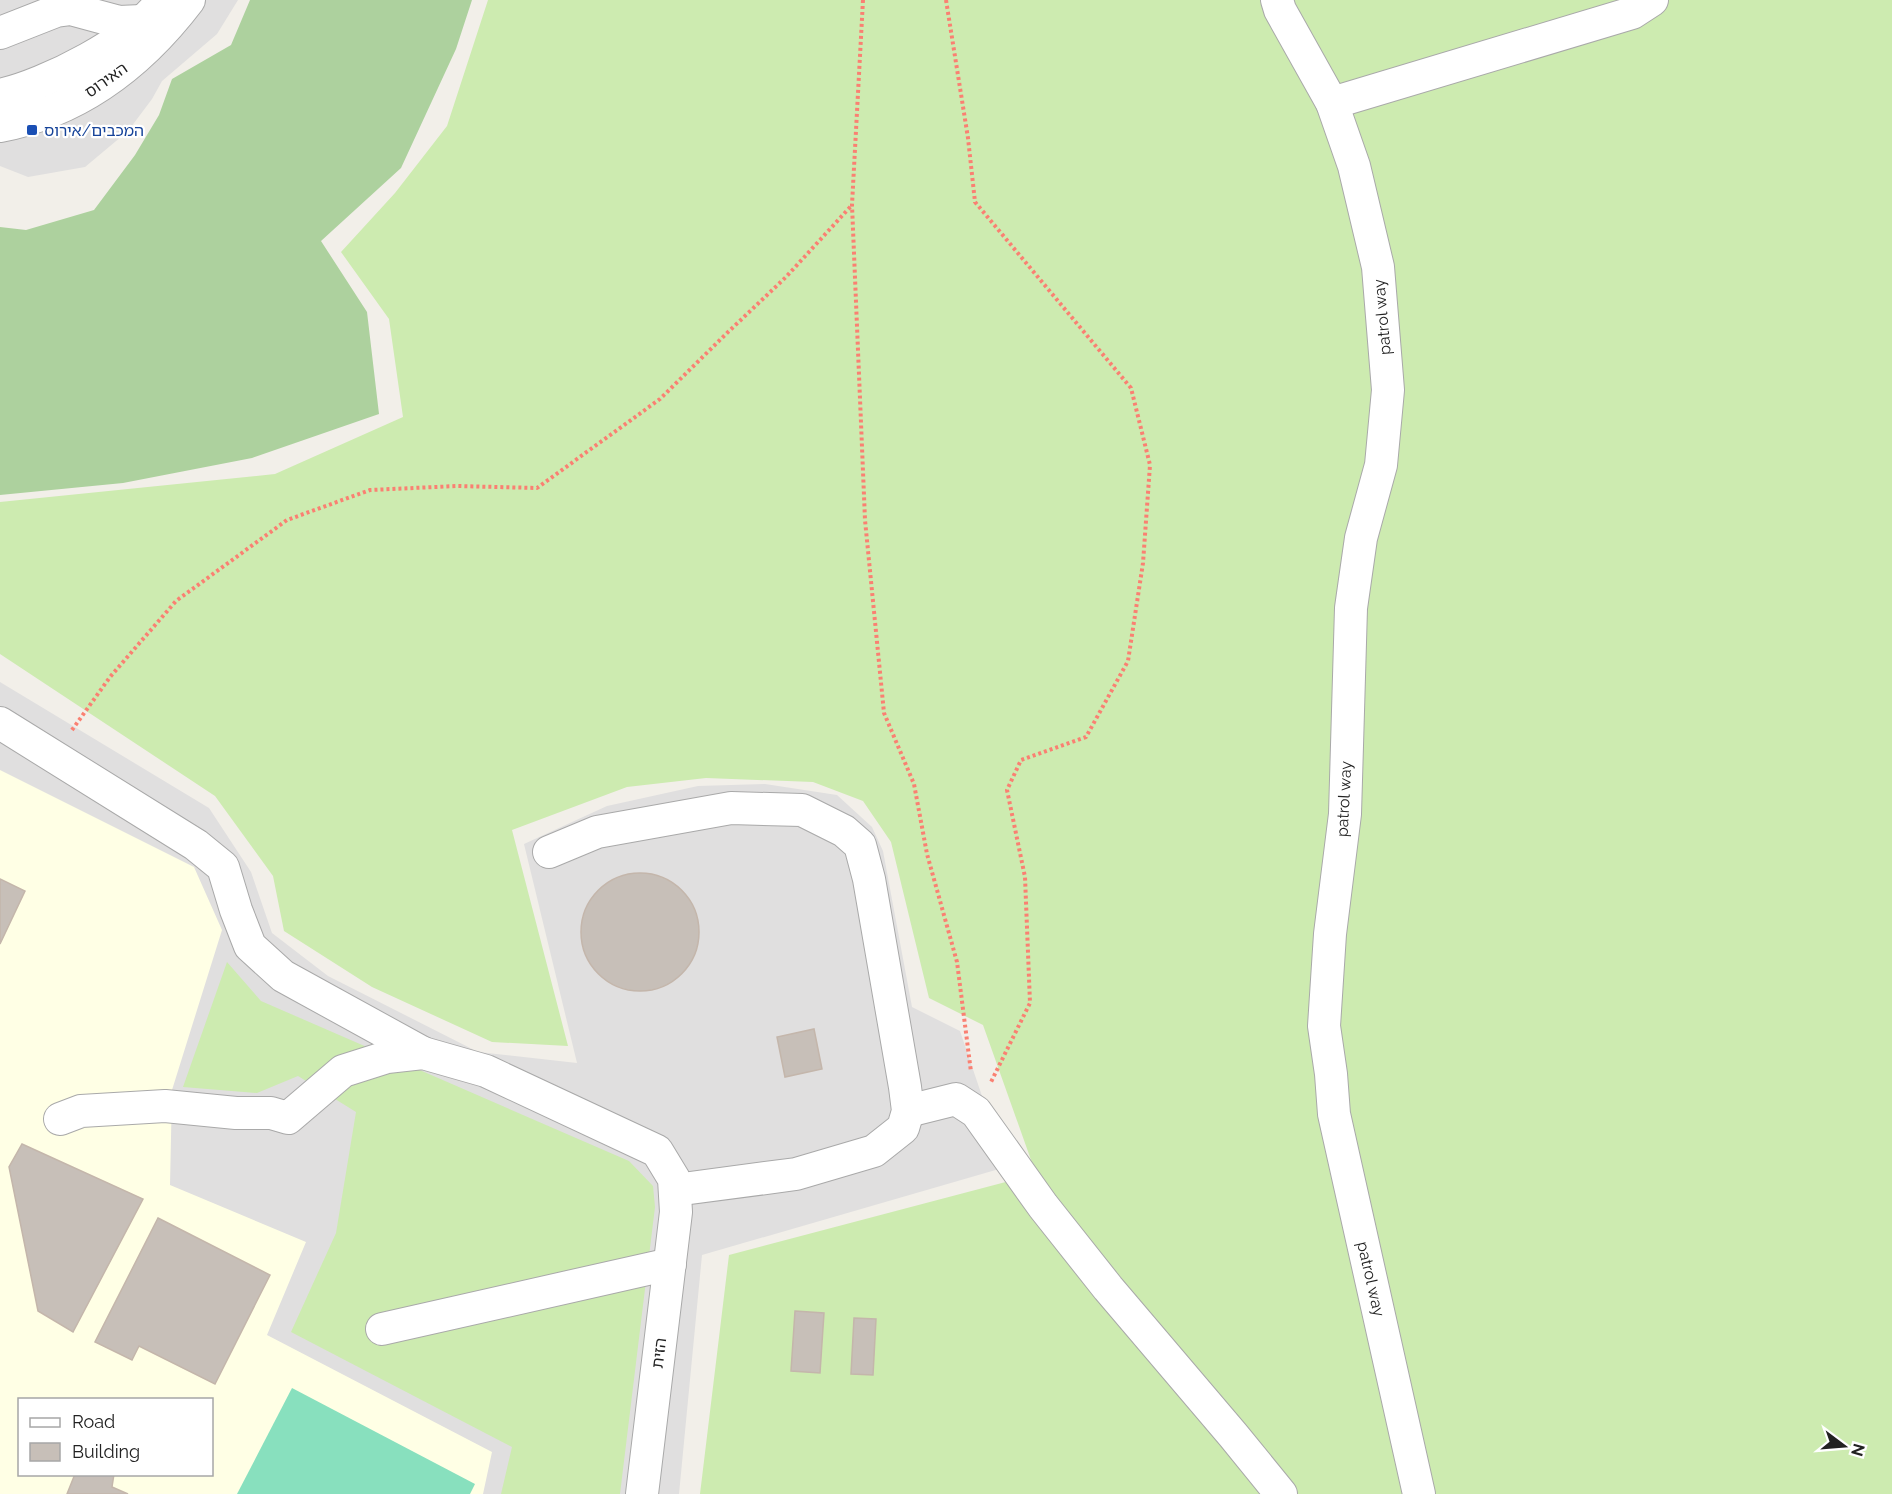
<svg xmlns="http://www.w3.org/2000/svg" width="1892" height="1494" viewBox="0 0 1892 1494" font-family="Raleway,'Noto Sans Hebrew',sans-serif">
<rect width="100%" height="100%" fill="#f2efe9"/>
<g fill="#e0dfdf" fill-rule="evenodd">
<polygon points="0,0 238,0 217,34 162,81 152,99 128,131 85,167 28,177 0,166"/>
<path d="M 0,682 L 209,808 L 251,872 L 272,933 L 328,976 L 478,1052 L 577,1063 L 524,844 L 607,806 L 698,786 L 765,784 L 837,795 L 872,827 L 883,851 L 912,1007 L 960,1031 L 1006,1167 L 702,1255 L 679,1494 L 0,1494 ZM 20,1400 L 212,1400 L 212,1474 L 20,1474 Z"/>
</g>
<path fill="#ffffe5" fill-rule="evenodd" d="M 0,770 L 194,867 L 222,930 L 172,1090 L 170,1185 L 306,1242 L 267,1335 L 492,1452 L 483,1494 L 0,1494 ZM 20,1400 L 212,1400 L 212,1474 L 20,1474 Z"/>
<g fill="#cdebb0">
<polygon points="488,0 1892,0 1892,1494 700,1494 729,1255 1036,1174 983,1025 929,998 891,842 863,801 813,782 706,778 627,787 512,830 568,1046 492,1042 372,987 284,931 273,876 215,796 0,654 0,502 275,474 403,417 389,319 341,252 395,193 447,126"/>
<polygon points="227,962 261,1001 629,1161 653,1186 655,1207 620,1494 501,1494 512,1447 291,1332 336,1233 356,1112 298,1076 257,1093 183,1087"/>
</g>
<polygon fill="#add19e" points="250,0 472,0 456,49 401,168 321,241 367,312 379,414 252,458 123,483 0,495 0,227 26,230 94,210 135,155 159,115 172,79 231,45"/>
<polygon fill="#88e0be" points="292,1388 475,1484 470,1494 237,1494"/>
<g fill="#c7bfb8" stroke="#c4b6ab" stroke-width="1.5">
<circle cx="640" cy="932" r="59"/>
<polygon points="0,879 25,891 0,944"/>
<polygon points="814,1029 822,1069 785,1077 777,1037"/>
<polygon points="22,1144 143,1199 73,1332 38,1311 9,1167"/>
<polygon points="158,1218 270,1275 215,1384 139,1346 132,1360 95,1342"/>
<polygon points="795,1311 824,1313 820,1373 791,1371"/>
<polygon points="854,1318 876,1319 873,1375 851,1374"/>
<polygon points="75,1474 114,1474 112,1487 128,1494 67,1494"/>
</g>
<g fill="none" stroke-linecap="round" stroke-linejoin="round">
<g stroke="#a9a9a9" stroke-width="34">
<g id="minor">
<polyline points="1277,0 1280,10 1332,103 1354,166 1378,267 1388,390 1381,465 1361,538 1351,608 1345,814 1330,934 1324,1026 1331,1074 1334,1114 1419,1494"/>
<polyline points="0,33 56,11 71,9 119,22 142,21"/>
<path d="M 0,95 C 46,85 135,40 162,0"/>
<polyline points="1332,103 1632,13 1652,0"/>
<path d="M 0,126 C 80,111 141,63 189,0"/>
<polyline points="0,723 196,845 223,867 236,910 250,946 283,976 423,1053"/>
<polyline points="549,852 597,832 731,808 802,810 844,831 860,845 869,879 905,1087 908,1111 903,1128 874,1151 796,1174 675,1190"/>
<polyline points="908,1111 956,1099 976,1112 1043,1206 1108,1288 1233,1435 1281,1494"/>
<polyline points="60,1119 81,1111 165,1106 236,1113 271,1113 288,1118 343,1071 387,1057 423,1053 486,1071 657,1151 674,1179 676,1212 642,1494"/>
<polyline points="382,1329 670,1264"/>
</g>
</g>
<g stroke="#fa8072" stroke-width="4" stroke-dasharray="3 3" stroke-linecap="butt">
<polyline points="863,0 852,205 865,520 884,713 914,784 927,854 957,962 971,1072"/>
<polyline points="946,0 968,138 975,202 1131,388 1150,465 1143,563 1128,661 1086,737 1021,760 1007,790 1025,877 1030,1003 990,1084"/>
<polyline points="72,730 110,677 176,601 287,520 370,490 457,486 537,488 660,399 726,334 786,277 852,205"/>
</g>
<use href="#minor" stroke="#fff" stroke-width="32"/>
</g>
<rect fill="#1a4fb4" stroke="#fff" stroke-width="2" x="26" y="124" width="12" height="12" rx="3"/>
<g text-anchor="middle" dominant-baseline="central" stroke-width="4.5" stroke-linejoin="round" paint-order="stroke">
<g font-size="16" fill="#222" stroke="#fff">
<text transform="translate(106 80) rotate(-35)">האירוס</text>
<text transform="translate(1382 317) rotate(-95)">patrol way</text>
<text transform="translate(1344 799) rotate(-87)">patrol way</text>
<text transform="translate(1371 1279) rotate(77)">patrol way</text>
<text transform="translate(659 1353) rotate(-83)">הזית</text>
</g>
<g font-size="16" fill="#164399" stroke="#fff" text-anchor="start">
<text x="44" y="130">המכבים/אירוס</text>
</g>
</g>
<rect x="18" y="1398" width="195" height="78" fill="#ffffff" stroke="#a7a7a7" stroke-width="1.5"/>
<rect x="30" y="1418" width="30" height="9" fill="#ffffff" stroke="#a7a7a7" stroke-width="1.5"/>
<text x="72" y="1428" font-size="18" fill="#222222">Road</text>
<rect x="30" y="1443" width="30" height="18" fill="#c7bfb8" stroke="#a7a7a7" stroke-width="1.5"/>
<text x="72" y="1458" font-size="18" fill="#222222">Building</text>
<g transform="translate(1844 1446) rotate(106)" stroke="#ffffff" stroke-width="4.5" paint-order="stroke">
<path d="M0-4.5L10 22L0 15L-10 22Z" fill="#222222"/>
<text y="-9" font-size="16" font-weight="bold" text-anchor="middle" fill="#222222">N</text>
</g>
</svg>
